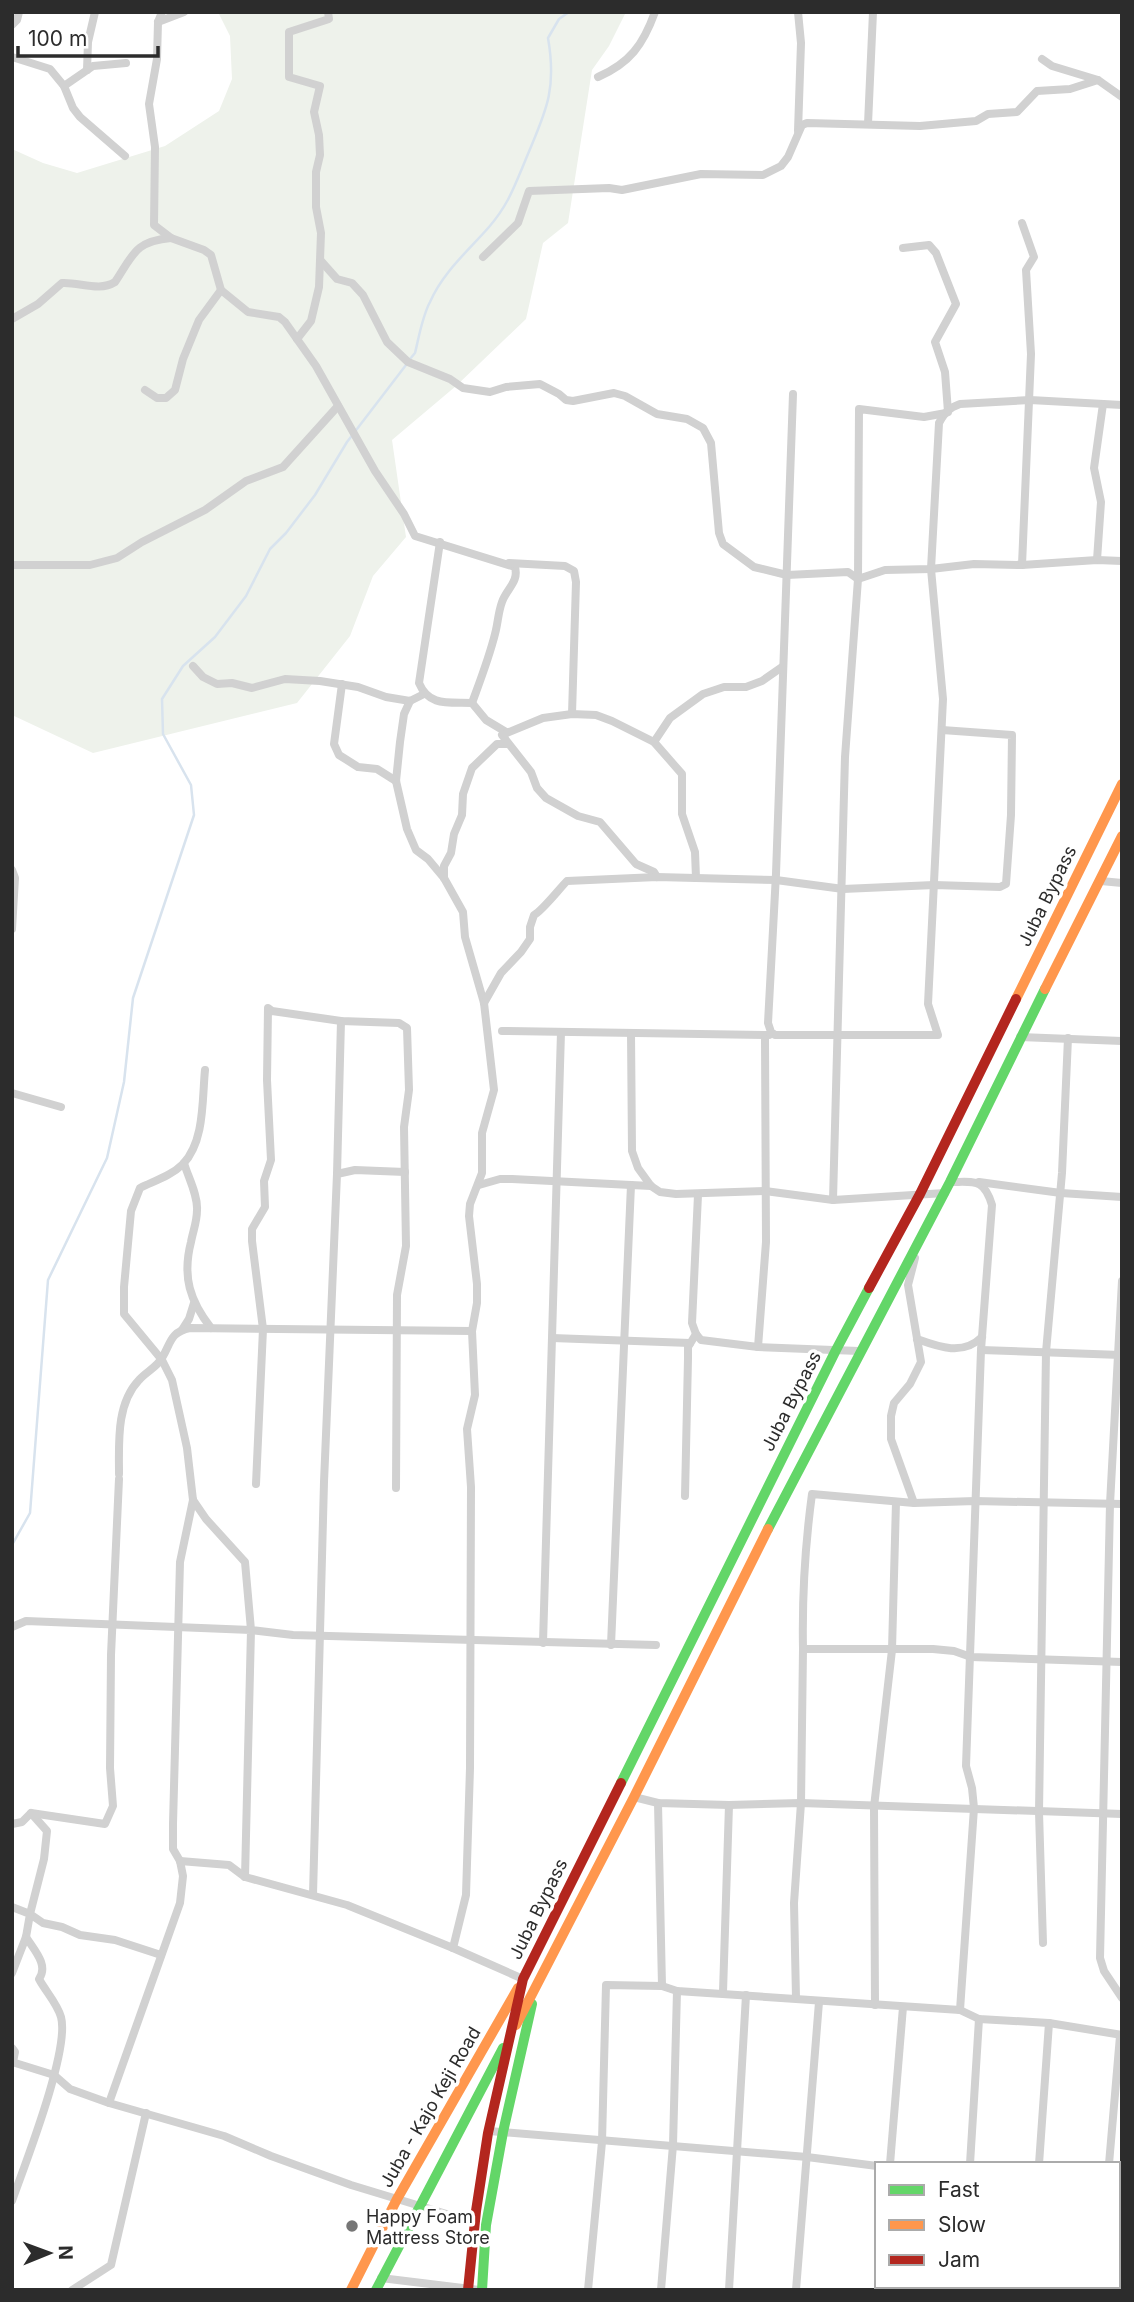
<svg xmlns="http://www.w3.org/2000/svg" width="1134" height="2302" viewBox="0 0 1134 2302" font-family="Inter,sans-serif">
<rect width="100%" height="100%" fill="#fff"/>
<polygon fill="#eef2eb" points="218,12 626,12 609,46 592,70 568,223 543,243 526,319 456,386 392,440 406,537 373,576 350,636 297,703 93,753 12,715 12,149 43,163 77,173 165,146 219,111 232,79 230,36"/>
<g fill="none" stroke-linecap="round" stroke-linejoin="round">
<g stroke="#d8e3ee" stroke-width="2.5">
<path d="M 410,359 L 415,353 C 419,337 422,317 430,302 C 443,272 468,251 489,227 C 507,206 513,190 523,166 C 543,116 558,95 548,38 L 559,19 L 569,12"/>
<polyline points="12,1545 30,1513 48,1280 107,1158 124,1082 133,998 194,815 191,785 163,734 162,699 183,666 215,637 246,596 270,549 286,533 315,495 347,442 406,365"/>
</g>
<g stroke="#d1d1d1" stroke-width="8">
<path d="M 162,12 L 158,22 L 157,59 L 149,104 L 155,147 L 154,225 L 171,238 L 204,250 L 211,255 L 221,290 L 248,312 L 279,317 L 285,322 L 316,366 L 375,471 L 404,514 L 415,536 L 515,567 C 519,582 507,588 502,602 C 498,613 498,623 495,634 C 489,658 480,681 472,703"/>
<polyline points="798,12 801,43 798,131"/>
<polyline points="158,22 184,12"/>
<polyline points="12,25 17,20 19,12"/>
<polyline points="12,57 50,69 64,86 73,108 80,117 125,156"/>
<polyline points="1042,59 1052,66 1098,80 1122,97"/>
<polyline points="87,70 88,42 95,12"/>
<path d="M 598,77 C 630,63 643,45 655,12"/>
<polyline points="64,86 93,66 126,63"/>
<polyline points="868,124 873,12"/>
<polyline points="903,248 929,245 936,253 956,304 935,342 945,372 948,412"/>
<polyline points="483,257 518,223 529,191 609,188 622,190 701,174 763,175 781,166 788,157 802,125 807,123 920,126 976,121 988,114 1017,112 1037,91 1070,89 1098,80"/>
<polyline points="321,261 337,279 352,283 363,295 387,342 408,362 450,379 463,388 490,392 506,387 540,384 559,394 566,400 573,401 614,393 625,396 657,414 687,419 703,428 711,443 719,533 723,544 754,567 787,575 848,572 858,579 885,570 931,569 974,564 1022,565 1097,560 1122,561"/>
<path d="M 12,319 L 38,304 L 62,283 C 80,282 99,292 115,282 C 133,255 135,241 171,238"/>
<polyline points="297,339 311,321 319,287 321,233 316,207 316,172 320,155 319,135 314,112 320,86 289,77 289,32 329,19 328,12"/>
<polyline points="145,390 157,398 166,398 175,390 183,359 199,320 221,290"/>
<path d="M 793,394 L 776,874 L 768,1023 L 771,1032 L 775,1035 L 938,1035 L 928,1004 L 943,699 L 931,569 L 939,423 C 945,412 949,408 960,404 L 1030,400 L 1122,405"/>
<path d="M 440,542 L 419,683 C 429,707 449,702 472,703 L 486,720 L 506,732"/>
<polyline points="1097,560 1101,502 1094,468 1103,404"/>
<polyline points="509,563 565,566 574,571 576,582 572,714"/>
<polyline points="12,565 90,565 117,558 142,542 205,510 246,481 283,467 338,406"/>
<polyline points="1022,565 1031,354 1026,270 1034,257 1022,223"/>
<polyline points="193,666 203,677 217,684 232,683 252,688 285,679 320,681 358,687 386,697 410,701 424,694"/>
<polyline points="342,684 334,744 339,755 358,767 377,769 396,781"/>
<polyline points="410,701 404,714 400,742 396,781 407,829 416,850 428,859 444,878 463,912 465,937 484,1003 494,1090 482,1133 482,1173 470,1204 469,1216 477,1284 477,1303 472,1331 475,1395 467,1429 471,1487 470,1768 466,1895 453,1948"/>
<polyline points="654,742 670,718 703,694 724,687 746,687 762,681 782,667"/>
<polyline points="12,870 15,878 12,929"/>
<polyline points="657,877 654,872 636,864 600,822 578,816 546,798 537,788 531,772 502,735 543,718 572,714 596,715 612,721 654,742 682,774 682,814 695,852 696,878"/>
<polyline points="444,878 444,866 451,853 454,834 462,815 463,794 472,768 497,744 508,744"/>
<polyline points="1101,881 1122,883"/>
<path d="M 484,1003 L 501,973 L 521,952 L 530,939 L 530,927 L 534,915 C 542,911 559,889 567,881 L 657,877 L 776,880 L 843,889 L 934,885 L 1000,887 L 1006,884 L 1011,815 L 1012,735 L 942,730"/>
<polyline points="502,1031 769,1035"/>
<polyline points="631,1033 632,1151 638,1168 651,1186 660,1192 676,1194 765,1191 833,1200 945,1193"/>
<polyline points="1020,1037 1122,1041"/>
<path d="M 205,1070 C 202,1099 205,1141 183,1164 C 171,1176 154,1181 140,1188 L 131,1211 L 124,1287 L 124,1314 L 162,1360 L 172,1380 L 187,1448 L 193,1500 L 206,1519 L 245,1562 L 251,1630 L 293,1635 L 656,1645"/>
<polyline points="12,1093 61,1107"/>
<path d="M 184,1163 C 188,1177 198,1195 197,1210 C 197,1222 193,1231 191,1242 C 182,1277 190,1301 211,1328"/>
<polyline points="337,1174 341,1021"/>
<path d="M 950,1182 C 975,1182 984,1178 992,1205 L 981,1350 L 966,1766 L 972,1788 L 974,1808 L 960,2010"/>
<polyline points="979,1182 1061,1193 1122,1197"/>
<polyline points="479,1185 500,1179 512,1179 651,1186"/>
<polyline points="698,1195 692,1323 696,1334 701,1340 758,1347 859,1351"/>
<polyline points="833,1200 845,757 858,579 859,409 924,417 946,413"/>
<polyline points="1122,1281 1110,1504 1100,1958 1104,1971 1122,1998"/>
<polyline points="182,1330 189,1319 194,1303"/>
<polyline points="552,1338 690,1343"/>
<path d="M 917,1339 C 939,1347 963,1356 982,1337"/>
<polyline points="758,1347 766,1242 765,1039"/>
<polyline points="981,1350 1121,1355"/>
<path d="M 119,1474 C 119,1443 116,1404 139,1380 C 146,1372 157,1367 162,1358 C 171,1343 170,1332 190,1328 L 472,1331"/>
<polyline points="256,1484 263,1329 252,1241 252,1229 265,1207 264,1181 271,1160 267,1080 268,1008 272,1011 341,1021 399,1023 407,1028 409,1090 404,1127 406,1246 397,1295 396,1488"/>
<polyline points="685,1496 688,1358 688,1347 696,1334"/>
<polyline points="914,1503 891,1439 891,1416 894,1403 910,1384 921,1362 908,1285 915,1258"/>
<path d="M 1122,1504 L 975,1501 L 914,1503 L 812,1494 C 805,1546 802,1597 803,1649 L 933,1649 L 954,1651 L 971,1657 L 1122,1662"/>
<polyline points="12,1627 26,1621 251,1630 245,1877"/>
<polyline points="543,1643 561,1032"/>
<polyline points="611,1645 631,1185"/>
<polyline points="634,1797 658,1803 729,1805 801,1803 1122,1814"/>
<polyline points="658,1803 662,1986"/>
<polyline points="31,1813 47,1831 44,1859 30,1914 43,1923 62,1927 80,1935 115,1940 161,1955"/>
<polyline points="12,1824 22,1822 31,1813 105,1824 113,1806 110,1768 111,1655 119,1479"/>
<polyline points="180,1861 229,1865 245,1877 347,1905 453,1948 523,1979"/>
<polyline points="313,1895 324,1482 337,1174 355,1170 405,1172"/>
<polyline points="12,1907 30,1914 26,1937 12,1973"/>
<polyline points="1043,1943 1039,1812 1046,1352 1062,1173 1068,1038"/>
<polyline points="723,1992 729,1805"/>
<polyline points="796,1998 794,1903 801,1803 803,1649"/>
<polyline points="875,2005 874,1807 892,1650 896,1502"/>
<polyline points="12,2048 15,2052 13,2062"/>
<polyline points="12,2062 54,2075 70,2089 109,2103 224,2136 271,2156 351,2185 473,2222"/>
<polyline points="109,2103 180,1903 183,1876 180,1861 173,1849 173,1824 180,1562 193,1500"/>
<polyline points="489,2131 807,2157 877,2166"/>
<polyline points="890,2164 903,2007"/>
<polyline points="970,2164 979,2019"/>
<polyline points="1039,2164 1049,2023"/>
<polyline points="1109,2164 1120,2036"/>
<polyline points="1118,2183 1122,2183"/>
<path d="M 12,2201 C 25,2164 70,2050 61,2017 C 57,2003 46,1992 39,1979 C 49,1965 34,1950 26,1937"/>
<polyline points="381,2278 479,2290"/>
<polyline points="72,2290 111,2265 146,2113"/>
<polyline points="588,2290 602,2142 606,1985 662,1986 677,1991 960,2010 979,2019 1049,2023 1122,2035"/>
<polyline points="661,2290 673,2145 677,1991"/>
<polyline points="729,2290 746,1995"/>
<polyline points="796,2290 819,2002"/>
<polyline points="879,2290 879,2286"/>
<polyline points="961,2290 961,2286"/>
<polyline points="1032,2290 1032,2286"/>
<polyline points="1097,2290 1098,2286"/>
</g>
<g stroke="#63d668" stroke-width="10">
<polyline points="768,1529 950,1182 1045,989"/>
<polyline points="621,1783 836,1350 869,1288"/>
<polyline points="376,2290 503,2048"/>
<polyline points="482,2290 486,2225 503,2132 532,2004"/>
</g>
<g stroke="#ff974d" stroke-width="10">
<polyline points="1045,989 1122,836"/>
<polyline points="1016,999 1122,784"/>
<polyline points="516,2025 634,1797 768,1529"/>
<polyline points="351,2290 397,2199 518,1988"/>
</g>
<g stroke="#b3261e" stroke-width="10">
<polyline points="869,1288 920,1194 1016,999"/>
<polyline points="468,2290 476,2211 488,2133 523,1979 621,1783"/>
</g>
</g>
<circle fill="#767676" stroke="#fff" stroke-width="2.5" cx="352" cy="2226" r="7"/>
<g text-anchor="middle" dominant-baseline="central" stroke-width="7" stroke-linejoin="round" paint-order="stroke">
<g font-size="18" fill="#2c2c2c" stroke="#fff">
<text transform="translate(1047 896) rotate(-64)">Juba Bypass</text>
<text transform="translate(791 1401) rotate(-63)">Juba Bypass</text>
<text transform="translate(538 1909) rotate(-64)">Juba Bypass</text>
<text transform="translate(430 2107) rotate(-60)">Juba - Kajo Keji Road</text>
</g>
<g font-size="18" fill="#2c2c2c" stroke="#fff" text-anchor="start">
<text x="366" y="2216">Happy Foam<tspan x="366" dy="21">Mattress Store</tspan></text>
</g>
</g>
<rect width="1134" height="2302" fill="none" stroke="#2c2c2c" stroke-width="28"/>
<rect x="875" y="2162" width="245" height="126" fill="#ffffff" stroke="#ababab" stroke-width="2"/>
<rect x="889" y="2185" width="35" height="10" fill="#63d668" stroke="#ababab" stroke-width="2"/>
<text x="938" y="2197" font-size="21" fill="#2c2c2c">Fast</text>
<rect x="889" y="2220" width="35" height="10" fill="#ff974d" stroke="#ababab" stroke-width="2"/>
<text x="938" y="2232" font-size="21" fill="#2c2c2c">Slow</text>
<rect x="889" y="2255" width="35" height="10" fill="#b3261e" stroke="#ababab" stroke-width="2"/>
<text x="938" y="2267" font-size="21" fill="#2c2c2c">Jam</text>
<g transform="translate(49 2253) rotate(89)" stroke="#ffffff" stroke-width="5" paint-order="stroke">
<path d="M0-5L12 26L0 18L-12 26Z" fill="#2c2c2c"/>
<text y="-10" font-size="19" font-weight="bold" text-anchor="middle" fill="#2c2c2c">N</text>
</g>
<path d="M18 46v10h140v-10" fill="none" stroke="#2c2c2c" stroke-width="3.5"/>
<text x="28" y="46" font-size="21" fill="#2c2c2c" stroke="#ffffff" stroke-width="5" paint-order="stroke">100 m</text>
</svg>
